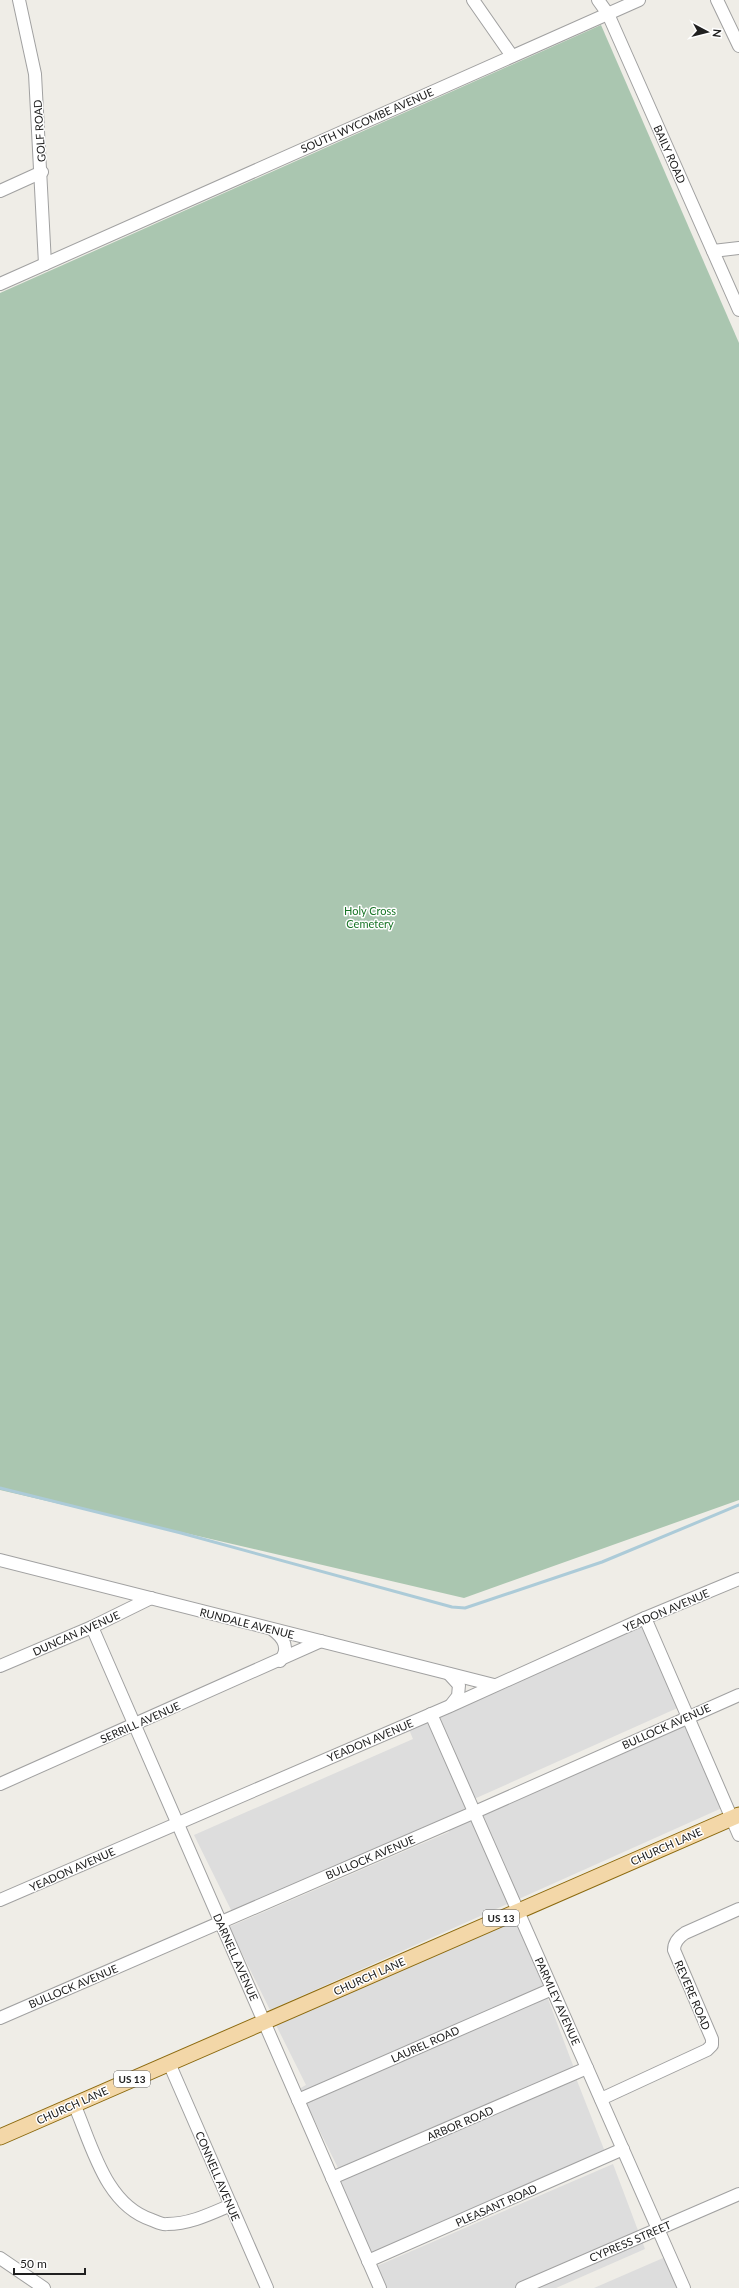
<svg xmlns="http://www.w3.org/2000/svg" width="739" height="2288" viewBox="0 0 739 2288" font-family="Lato,sans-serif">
<rect width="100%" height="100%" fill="#efede7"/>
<g fill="#ddd">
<polygon points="650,1622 682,1706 465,1803 468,1814 235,1918 194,1835 413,1739 408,1727"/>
<polygon points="690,1723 722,1808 270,2010 229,1927 449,1832 448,1828"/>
<polygon points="516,1914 574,2068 340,2172 299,2089 306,2085 273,2019"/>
<polygon points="574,2073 607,2157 373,2261 332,2178"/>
<polygon points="613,2164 645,2249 556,2288 380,2288 370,2269"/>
<polygon points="670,2255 683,2288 594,2288"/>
</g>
<polygon fill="#aac6b0" points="601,25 739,343 739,1500 464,1598 0,1490 0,293"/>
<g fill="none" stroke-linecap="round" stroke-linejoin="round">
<polyline stroke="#accbd8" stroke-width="3" points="0,1488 181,1533 452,1607 465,1608 602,1562 739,1505"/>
<g stroke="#a1a1a1" stroke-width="14">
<g id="minor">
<polyline points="19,0 35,74 45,264"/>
<polyline points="473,0 512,56"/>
<polyline points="598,0 608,14 739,310"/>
<polyline points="717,0 739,46"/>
<polyline points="0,191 42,172"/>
<polyline points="713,251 739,248"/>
<polyline points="0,284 639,0"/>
<polyline points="0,1560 494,1685"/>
<polyline points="645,1618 739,1835"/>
<polyline points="92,1627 380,2288"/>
<path d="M 273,1630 C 284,1638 290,1649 280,1661"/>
<polyline points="0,1666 92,1627 151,1598"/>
<polyline points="449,1674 459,1685 458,1696 451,1705"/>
<polyline points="431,1714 684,2288"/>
<polyline points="0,1784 321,1641"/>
<polyline points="0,1900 450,1706 645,1618 739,1579"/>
<polyline points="0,2018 475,1812 739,1695"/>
<polyline points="169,2063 267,2288"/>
<path d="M 601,2099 L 707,2050 L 712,2045 L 712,2039 L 674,1950 C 674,1942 679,1937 685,1933 L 739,1909"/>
<polyline points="298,2100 552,1989"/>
<path d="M 74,2104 C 92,2145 105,2205 152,2220 C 157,2222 162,2225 167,2224 C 190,2224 210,2214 231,2205"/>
<polyline points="332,2178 587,2068"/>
<polyline points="0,2258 44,2288"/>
<polyline points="368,2261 623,2149"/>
<polyline points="522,2288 739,2194"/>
</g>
</g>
<g stroke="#8c6a0f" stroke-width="17">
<polyline id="major" points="0,2137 739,1815"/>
</g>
<use href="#minor" stroke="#fff" stroke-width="12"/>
<use href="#major" stroke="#f3d7a8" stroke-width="15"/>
</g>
<g text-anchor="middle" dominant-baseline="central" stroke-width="3" stroke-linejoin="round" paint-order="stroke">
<g fill="#fff" stroke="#636363" stroke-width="1">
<rect x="483" y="1910" width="36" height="16" rx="3"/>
<rect x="114" y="2071" width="36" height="16" rx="3"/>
</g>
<g font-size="10" font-weight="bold" fill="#202020">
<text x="501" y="1918">US 13</text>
<text x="132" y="2079">US 13</text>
</g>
<g font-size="11" fill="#202020" stroke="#fff">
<text transform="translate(367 120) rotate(-24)">SOUTH WYCOMBE AVENUE</text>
<text transform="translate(39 131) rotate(-94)">GOLF ROAD</text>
<text transform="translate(670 154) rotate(66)">BAILY ROAD</text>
<text transform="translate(666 1610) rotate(-23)">YEADON AVENUE</text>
<text transform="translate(247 1623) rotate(14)">RUNDALE AVENUE</text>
<text transform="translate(76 1633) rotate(-24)">DUNCAN AVENUE</text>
<text transform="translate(140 1722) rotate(-24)">SERRILL AVENUE</text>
<text transform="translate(666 1726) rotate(-24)">BULLOCK AVENUE</text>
<text transform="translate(370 1740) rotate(-23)">YEADON AVENUE</text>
<text transform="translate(666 1846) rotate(-24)">CHURCH LANE</text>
<text transform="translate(370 1857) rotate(-23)">BULLOCK AVENUE</text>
<text transform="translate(72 1869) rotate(-24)">YEADON AVENUE</text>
<text transform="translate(236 1957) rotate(66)">DARNELL AVENUE</text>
<text transform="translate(369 1976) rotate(-24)">CHURCH LANE</text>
<text transform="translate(73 1986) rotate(-23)">BULLOCK AVENUE</text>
<text transform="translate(693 1995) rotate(67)">REVERE ROAD</text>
<text transform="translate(558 2001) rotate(66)">PARMLEY AVENUE</text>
<text transform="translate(425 2044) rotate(-24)">LAUREL ROAD</text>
<text transform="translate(72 2105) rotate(-24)">CHURCH LANE</text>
<text transform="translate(460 2123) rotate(-23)">ARBOR ROAD</text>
<text transform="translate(218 2176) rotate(67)">CONNELL AVENUE</text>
<text transform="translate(496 2205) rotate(-24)">PLEASANT ROAD</text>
<text transform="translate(630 2241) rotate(-23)">CYPRESS STREET</text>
</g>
<g font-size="11" fill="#177425" stroke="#fff">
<text x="370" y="910">Holy Cross<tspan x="370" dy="13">Cemetery</tspan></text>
</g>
</g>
<g transform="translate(707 32) rotate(97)" stroke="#ffffff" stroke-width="3" paint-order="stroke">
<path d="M0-3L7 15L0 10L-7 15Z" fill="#202020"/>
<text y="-6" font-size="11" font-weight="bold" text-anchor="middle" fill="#202020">N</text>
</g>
<path d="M14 2268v6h71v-6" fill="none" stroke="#202020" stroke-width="2"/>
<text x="20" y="2268" font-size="12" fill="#202020" stroke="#ffffff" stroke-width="3" paint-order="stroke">50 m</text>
</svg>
